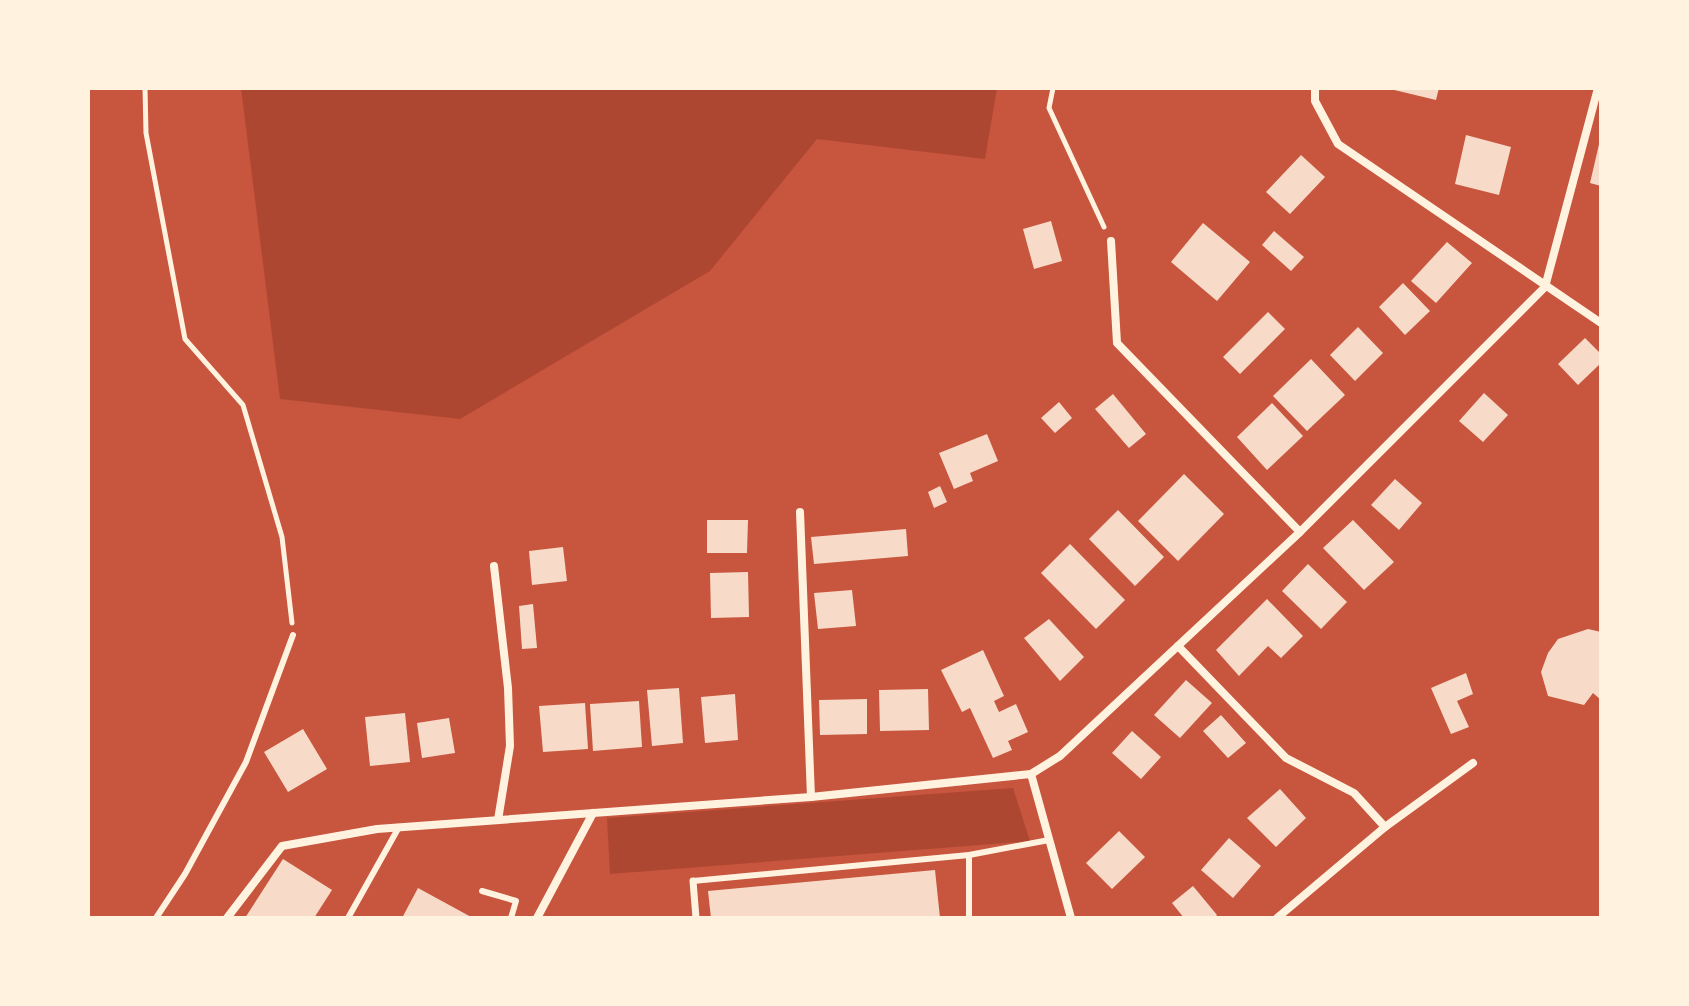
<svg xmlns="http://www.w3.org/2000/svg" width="1689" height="1006" viewBox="0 0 1689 1006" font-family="'IBM Plex Serif',serif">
<rect width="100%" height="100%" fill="#c8553d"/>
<g fill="#ae4732">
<polygon points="241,88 997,88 985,159 817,139 710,271 460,419 280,399"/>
<polygon points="1013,788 1030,841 610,874 607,818"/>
</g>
<g fill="#f7dbc8">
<polygon points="1386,88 1439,88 1436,100"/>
<polygon points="1466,135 1511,147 1499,195 1455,184"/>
<polygon points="1600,140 1601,141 1601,186 1590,183"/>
<polygon points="1301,155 1325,177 1290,214 1266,192"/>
<polygon points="1051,221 1062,261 1034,269 1023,229"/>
<polygon points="1203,223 1250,262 1217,301 1171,262"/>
<polygon points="1274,231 1304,257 1291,271 1262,245"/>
<polygon points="1447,242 1472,263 1436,303 1411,281"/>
<polygon points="1403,283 1430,311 1405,335 1379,307"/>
<polygon points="1268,312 1285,329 1240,374 1223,357"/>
<polygon points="1358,327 1383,353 1355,381 1330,355"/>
<polygon points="1585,338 1601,354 1601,363 1578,385 1558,364"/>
<polygon points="1311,359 1345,395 1307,431 1273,396"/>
<polygon points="1484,393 1508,415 1483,442 1459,421"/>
<polygon points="1113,394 1146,434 1129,448 1095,409"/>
<polygon points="1059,402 1072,418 1055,433 1041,418"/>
<polygon points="1272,403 1303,436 1267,470 1237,437"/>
<polygon points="987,434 998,461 970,473 973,481 954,489 939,453"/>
<polygon points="1184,474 1224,514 1178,561 1138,521"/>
<polygon points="1395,479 1422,503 1399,530 1371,505"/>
<polygon points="940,486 947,502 934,508 928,492"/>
<polygon points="1118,510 1164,557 1135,586 1089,539"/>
<polygon points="707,520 748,520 747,553 707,553"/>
<polygon points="1353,520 1394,562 1364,590 1323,548"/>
<polygon points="906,529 908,556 814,564 811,537"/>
<polygon points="1070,544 1125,600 1096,629 1041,573"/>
<polygon points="563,547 567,581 532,585 529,551"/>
<polygon points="1308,564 1347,602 1321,629 1282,591"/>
<polygon points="748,572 749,617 711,618 710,573"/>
<polygon points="852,590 856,626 818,629 814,593"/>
<polygon points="1267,599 1303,636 1281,658 1268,646 1239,676 1216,650"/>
<polygon points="533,604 537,648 522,649 519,606"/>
<polygon points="1049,619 1084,657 1060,681 1024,638"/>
<polygon points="1588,629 1601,632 1601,700 1593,693 1584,705 1548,696 1541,672 1548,653 1558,639"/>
<polygon points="983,650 1004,696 994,701 999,712 1016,704 1028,732 1008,741 1012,750 993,758 970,708 962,712 941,670"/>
<polygon points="1466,673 1473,694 1457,701 1469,727 1451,734 1431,688"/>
<polygon points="1186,680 1212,703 1180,738 1154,715"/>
<polygon points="679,688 683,743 652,746 647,690"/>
<polygon points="928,689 929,730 880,731 879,690"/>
<polygon points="735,694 738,740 705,743 701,697"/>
<polygon points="867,699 867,734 820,735 819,700"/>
<polygon points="639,701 642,747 593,751 590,704"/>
<polygon points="585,703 588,749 543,752 539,706"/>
<polygon points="405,713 410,762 370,766 365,717"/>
<polygon points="1221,715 1246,743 1228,758 1203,731"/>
<polygon points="449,718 455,753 422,758 417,723"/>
<polygon points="303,729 327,769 288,792 264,752"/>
<polygon points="1132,731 1161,757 1141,779 1112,753"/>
<polygon points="1280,789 1306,818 1276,847 1247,818"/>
<polygon points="1119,831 1145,857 1112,889 1086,863"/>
<polygon points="1229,838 1261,866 1233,898 1201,870"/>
<polygon points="283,859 332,890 314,918 245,918"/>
<polygon points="935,870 940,918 711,918 708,891"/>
<polygon points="1193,886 1217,915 1214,918 1184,918 1172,903"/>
<polygon points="418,888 473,918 402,918"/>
</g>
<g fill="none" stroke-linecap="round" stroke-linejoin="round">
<g stroke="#fff3e0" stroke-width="5">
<polyline points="145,88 146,133 185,339 243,405 282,537 292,623"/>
<polyline points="1053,88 1049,108 1104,227"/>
</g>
<g stroke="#fff3e0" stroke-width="6">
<polyline points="969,855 969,918"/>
<polyline points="693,881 969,855 1049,840"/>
<polyline points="482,891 516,901 511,918"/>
<polyline points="156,918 185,874 246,762 293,635"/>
<polyline points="348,918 399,827"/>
</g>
<polyline stroke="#fff3e0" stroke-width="7" points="693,881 696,918"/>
<g stroke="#fff3e0" stroke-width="8">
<polyline points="1315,88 1315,101 1338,144 1601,323"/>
<polyline points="1111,241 1117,343 1300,532"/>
<polyline points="800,512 811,797"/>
<polyline points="494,566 508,688 510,746 498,820"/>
<polyline points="1178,646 1286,758 1354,793 1385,827"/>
<polyline points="1031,774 1071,918"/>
<polyline points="227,918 282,846 377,829 811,797 1031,774 1060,756 1300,532 1545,287 1598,88"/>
<polyline points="537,918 593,813"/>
<polyline points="1277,918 1385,827 1473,763"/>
</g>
</g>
<rect width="1689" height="1006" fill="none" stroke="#fff3e0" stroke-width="180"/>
</svg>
